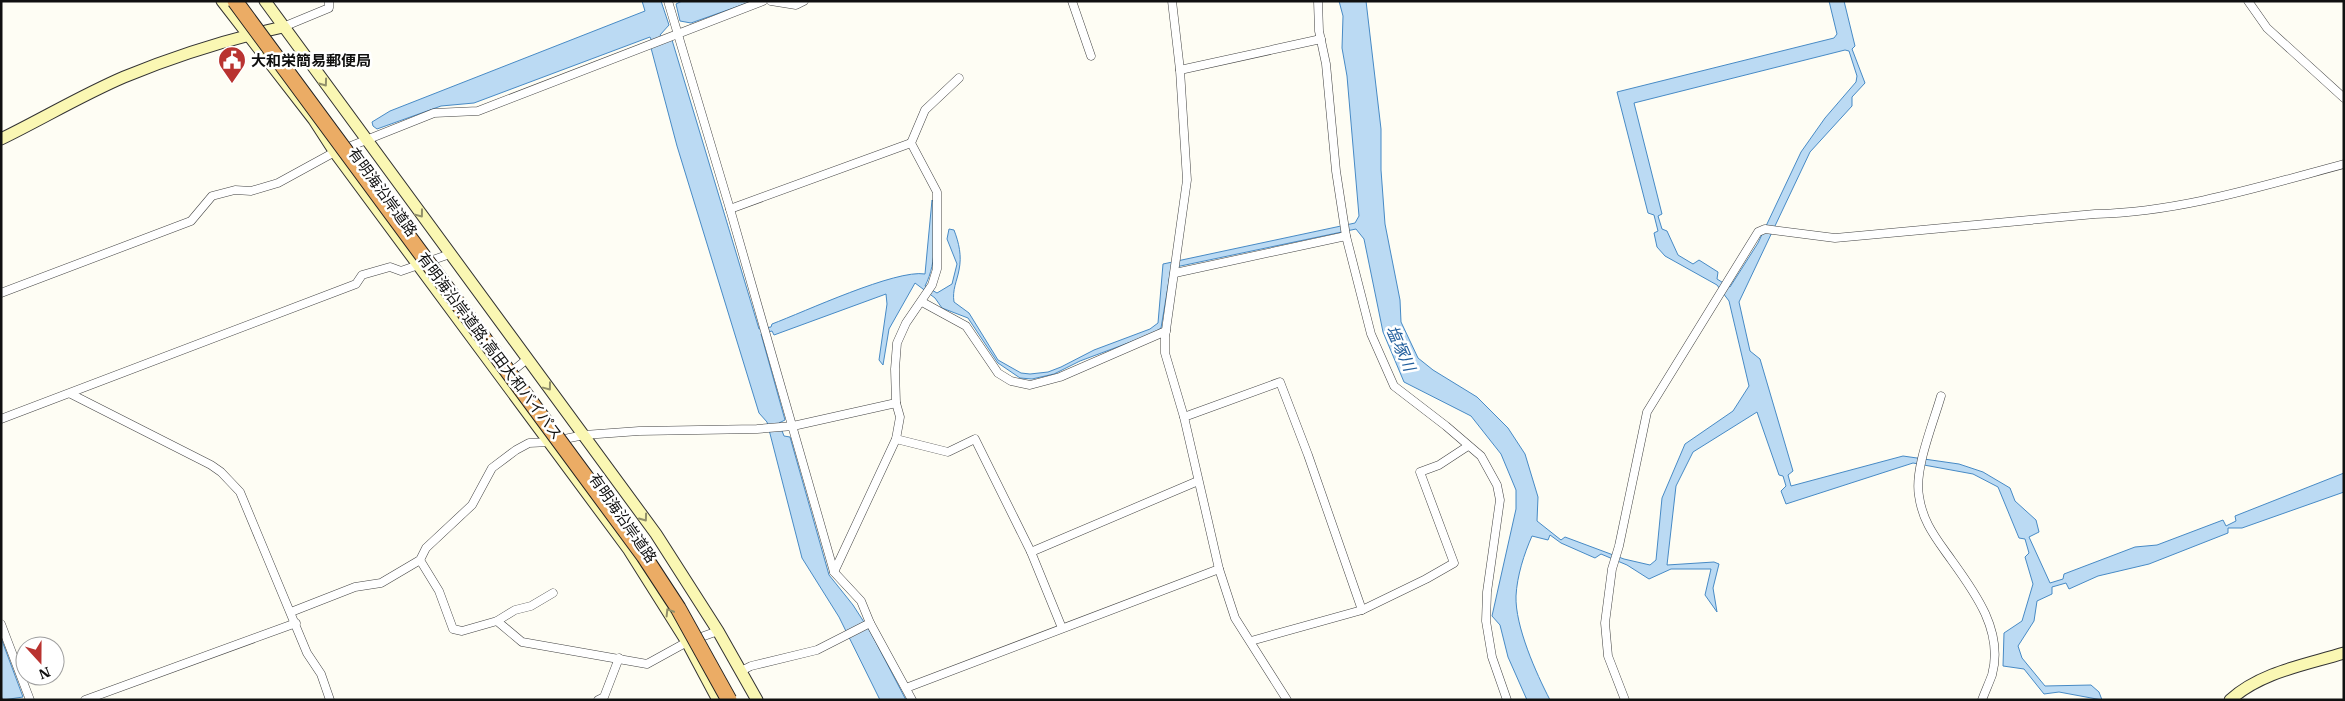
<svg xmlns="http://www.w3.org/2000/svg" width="2345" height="701" viewBox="0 0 2345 701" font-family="'IBM Plex Serif','Noto Sans JP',serif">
<rect width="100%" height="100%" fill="#fefdf4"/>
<g fill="#bbdaf3" stroke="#478ac5" fill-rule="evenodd">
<path d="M 642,1 L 661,1 L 669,25 L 660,35 L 663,40 L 672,40 L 759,329 L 771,327 L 772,324 C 804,312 896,269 925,274 L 932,200 L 935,204 C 934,231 938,261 925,286 L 937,293 L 952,284 L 957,264 L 947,239 L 949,229 L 954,230 C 959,243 962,256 959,270 C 957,281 952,290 954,302 L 969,313 L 998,360 L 1021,373 L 1030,374 L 1048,372 L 1061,367 L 1094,350 L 1150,329 L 1158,323 L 1163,264 L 1355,223 L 1359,216 L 1347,76 L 1342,48 L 1343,16 L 1339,1 L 1366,1 L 1381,129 L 1381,170 L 1385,224 L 1400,300 L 1401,322 L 1418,358 L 1433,370 L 1477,397 L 1508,428 L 1525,454 L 1538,497 L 1537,521 L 1561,540 L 1565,537 L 1624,559 L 1650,565 L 1656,560 L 1662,498 L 1685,444 L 1733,411 L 1749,386 L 1729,301 L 1717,285 L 1665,256 L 1657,247 L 1654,233 L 1658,231 L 1654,215 L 1648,213 L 1617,92 L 1834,38 L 1837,34 L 1829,1 L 1844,1 L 1855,46 L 1852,49 L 1865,83 L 1852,97 L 1852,106 L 1810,152 L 1739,302 L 1750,351 L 1760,359 L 1793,471 L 1788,475 L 1791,486 L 1903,456 L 1959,464 L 1983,472 L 2010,488 L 2015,501 L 2036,520 L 2039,532 L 2029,537 L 2050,583 L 2063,579 L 2064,574 L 2135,547 L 2157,545 L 2223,520 L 2226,526 L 2236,521 L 2235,516 L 2344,473 L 2344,492 L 2242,528 L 2228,528 L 2228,533 L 2149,564 L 2098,576 L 2069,589 L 2066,583 L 2052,587 L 2052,594 L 2037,601 L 2034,621 L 2018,646 L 2022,658 L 2045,686 L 2091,685 L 2099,692 L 2102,700 L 2059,692 L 2044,694 L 2024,669 L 2003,666 L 2004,633 L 2022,621 L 2033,584 L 2025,557 L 2029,553 L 2025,539 L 2019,538 L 1998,487 L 1973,474 L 1913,463 L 1786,504 L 1781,491 L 1786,486 L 1783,476 L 1779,475 L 1757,412 L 1693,452 L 1676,486 L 1667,565 L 1714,562 L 1719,564 L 1713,588 L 1717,612 L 1705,595 L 1711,569 L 1671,569 L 1649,579 L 1627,565 L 1601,554 L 1595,558 L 1561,543 L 1550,535 L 1548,540 L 1532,536 C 1524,554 1517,576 1516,596 C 1515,626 1536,673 1550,700 L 1527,700 L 1508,657 L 1500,625 L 1492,616 L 1516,509 L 1516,490 L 1501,454 L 1471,416 L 1404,382 L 1383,332 L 1364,239 L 1356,229 L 1171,268 L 1161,328 L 1152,334 L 1080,361 L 1054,374 L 1032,379 L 1020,378 L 998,363 L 968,318 L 942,308 L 935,298 L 915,283 L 889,329 L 883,365 L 879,360 L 887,304 L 886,294 L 774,335 L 772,331 L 761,334 L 785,420 L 779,423 L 784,436 L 790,437 L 829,575 L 853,605 L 871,633 L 906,700 L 880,700 L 839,617 L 802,558 L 767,422 L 759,413 L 677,146 L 651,48 L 654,46 L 650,37 L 474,103 L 441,106 L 377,129 L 373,126 L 372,122 L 390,111 L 645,11 ZM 1845,50 L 1849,51 L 1857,76 L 1856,82 L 1825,118 L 1801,152 L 1758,243 L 1730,287 L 1717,279 L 1718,272 L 1699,260 L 1693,264 L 1678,255 L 1667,231 L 1662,229 L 1658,216 L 1662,214 L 1634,103 Z"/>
<polygon points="682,1 753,1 691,23 680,21 676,4"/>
<polygon points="1,638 23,697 3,700 1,696"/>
</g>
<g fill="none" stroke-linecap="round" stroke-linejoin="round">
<g stroke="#434343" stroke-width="9">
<g id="street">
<polyline points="668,1 730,209 834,572 861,601 870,623 912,700"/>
<polyline points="771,1 796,5 804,1"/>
<polyline points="1072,1 1091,56"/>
<polyline points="1172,1 1180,70 1187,180 1165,337 1165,353 1184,417 1219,569 1235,618 1287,700"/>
<polyline points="1318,1 1319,31 1326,64 1336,171 1346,236 1371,334 1394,386 1446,426 1481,456 1497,485 1500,500 1487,592 1486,621 1492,657 1507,700"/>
<polyline points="2248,1 2267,28 2344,98"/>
<polyline points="283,27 329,8 329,1"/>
<polyline points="1180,70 1321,39"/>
<polyline points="730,209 911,143"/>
<polyline points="1175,273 1346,236"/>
<polyline points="1,293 191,221 212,196 235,190 251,191 278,183 331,154 434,113 478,111 763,1"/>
<polyline points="922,302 966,326 998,373 1011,381 1030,385 1060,377 1166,331"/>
<polyline points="508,375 527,359"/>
<polyline points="71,394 211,465 221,472 240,492 307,653 321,674 330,700"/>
<path d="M 1941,396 C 1933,424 1914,469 1919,496 C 1922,518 1932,533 1945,551 C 1970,586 2005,628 1992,675 C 1989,683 1985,692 1982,700"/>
<polyline points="1184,417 1280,382 1308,455 1362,610"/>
<polyline points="1,419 356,284 362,275 390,267 401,271 450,254"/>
<polyline points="896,439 948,452 975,439 1031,552 1062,628"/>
<polyline points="1031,552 1198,481"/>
<polyline points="420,560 439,591 453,629 462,631 497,621 522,642 647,664 687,642 718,631"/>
<polyline points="834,572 896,439 900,417 896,403 895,369 897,343 906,323 932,285 937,269 937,192 911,143 925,110 959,78"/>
<polyline points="291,612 355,587 381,583 420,560 426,548 472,505 492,468 516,450 529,443 550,442 584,435 639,431 757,429 793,426 896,403"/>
<polyline points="497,621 515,610 531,606 553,593"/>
<polyline points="1,624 30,700"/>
<polyline points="1251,641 1362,610 1426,579 1454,563 1420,472 1439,465 1468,446"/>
<polyline points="741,671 751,666 817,650 870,623"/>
<polyline points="906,688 1219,569"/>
<polyline points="85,700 296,623"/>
<polyline points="598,700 604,697 619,658"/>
<path d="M 1625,700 L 1608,656 L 1605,623 L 1612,569 L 1619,546 L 1647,412 L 1758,232 L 1765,229 L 1835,238 L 2095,214 C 2180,212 2262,186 2344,164"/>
</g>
</g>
<g stroke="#323232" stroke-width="13">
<g id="secondary">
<polyline points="222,1 314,120 336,154 629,550 687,642 718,700"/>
<polyline points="265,1 656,534 718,631 757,700"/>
<path d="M 1,139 C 42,119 82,95 124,77 C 175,56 229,39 283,27"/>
<path d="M 2230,700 C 2261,672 2305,665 2344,653"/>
</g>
</g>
<use href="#street" stroke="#fff" stroke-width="8"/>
<use href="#secondary" stroke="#faf7b3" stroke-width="11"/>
<g stroke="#212121" stroke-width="17" stroke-linecap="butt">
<polyline id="highway-bridge" points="235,1 644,556 678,608 729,700"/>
</g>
<use href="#highway-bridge" stroke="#ebac65" stroke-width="15"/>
</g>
<defs><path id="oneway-chevron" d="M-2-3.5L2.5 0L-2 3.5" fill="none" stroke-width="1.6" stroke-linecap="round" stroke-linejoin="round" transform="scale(1.25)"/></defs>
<g stroke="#918f6a">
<use href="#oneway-chevron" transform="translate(324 83) rotate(54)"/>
<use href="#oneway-chevron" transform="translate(420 214) rotate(53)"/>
<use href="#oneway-chevron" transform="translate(548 387) rotate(53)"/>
<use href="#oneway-chevron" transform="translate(644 518) rotate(54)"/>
<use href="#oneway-chevron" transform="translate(669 612) rotate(-122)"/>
</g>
<defs>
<g id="civic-pin" transform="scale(1.4375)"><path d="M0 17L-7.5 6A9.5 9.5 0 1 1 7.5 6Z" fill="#b93330" stroke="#fff"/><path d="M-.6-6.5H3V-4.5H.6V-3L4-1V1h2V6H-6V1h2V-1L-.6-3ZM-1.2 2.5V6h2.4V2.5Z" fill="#fff"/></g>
</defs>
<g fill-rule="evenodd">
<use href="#civic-pin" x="232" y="60"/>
</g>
<g text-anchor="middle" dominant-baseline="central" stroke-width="5" stroke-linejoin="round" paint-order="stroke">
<g font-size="15" font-weight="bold" fill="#101010" stroke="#fff" text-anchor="start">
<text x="251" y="60">大和栄簡易郵便局</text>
</g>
<g font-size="15" fill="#101010" stroke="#fff">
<text transform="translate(383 192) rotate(54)">有明海沿岸道路</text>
<text transform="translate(490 346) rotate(53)">有明海沿岸道路;高田大和バイパス</text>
<text transform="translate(623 518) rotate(55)">有明海沿岸道路</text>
</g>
<g font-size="16" font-style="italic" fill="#205d9c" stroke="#fff">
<text transform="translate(1401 348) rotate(66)">塩塚川</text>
</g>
</g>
<rect width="2345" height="701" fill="none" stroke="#101010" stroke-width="5"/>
<g transform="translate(40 661) rotate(159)"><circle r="24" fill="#ffffff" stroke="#9f9f9f"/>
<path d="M0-4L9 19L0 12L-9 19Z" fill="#b93330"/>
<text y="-8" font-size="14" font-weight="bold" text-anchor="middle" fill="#101010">N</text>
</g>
</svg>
